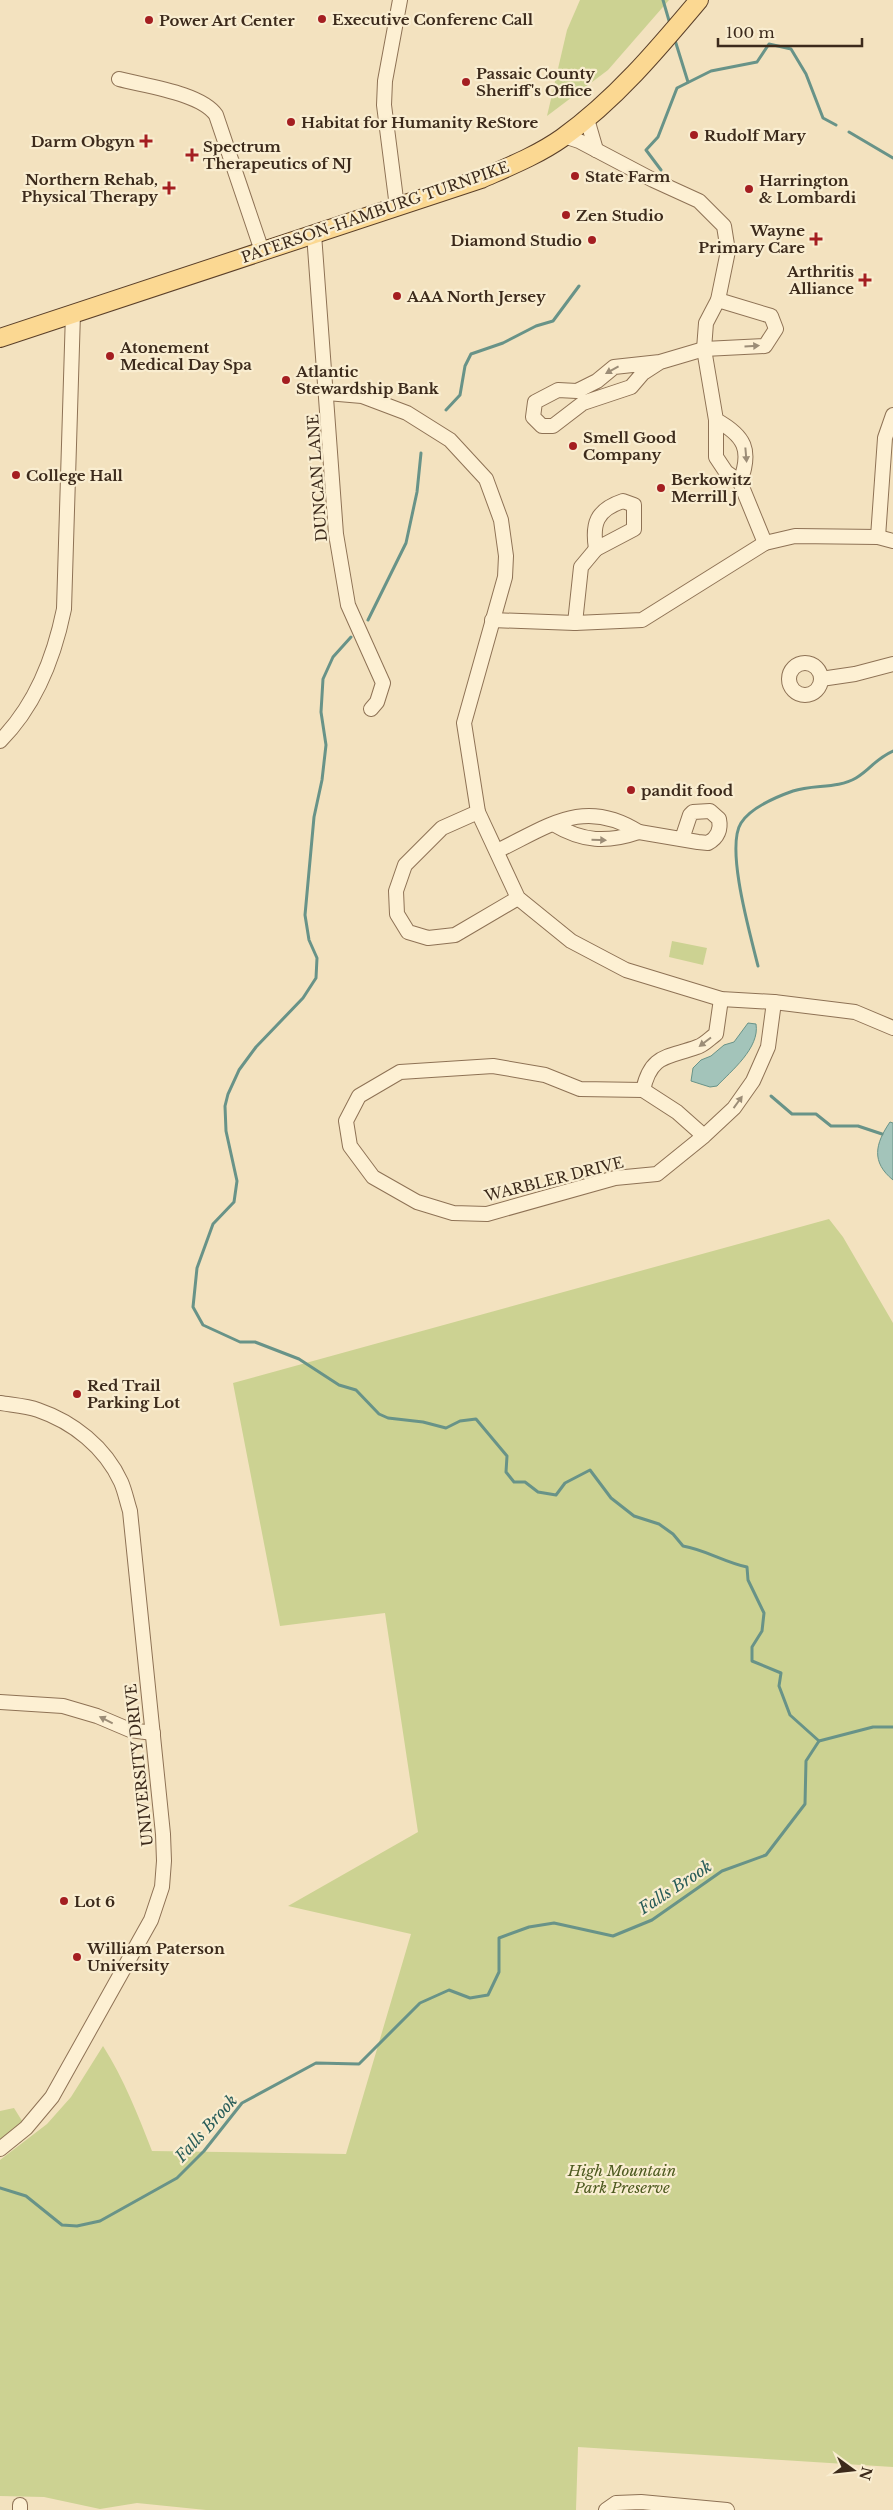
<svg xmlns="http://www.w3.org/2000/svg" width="893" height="2510" viewBox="0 0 893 2510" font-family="'Libre Baskerville',serif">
<rect width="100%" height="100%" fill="#f3e2bf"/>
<g fill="#ccd292">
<polygon points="580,0 669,0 608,70 547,116 567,30"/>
<polygon points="672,941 707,948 703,965 669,957"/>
<path d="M 829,1219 L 843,1237 L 893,1323 L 893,2467 L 578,2447 L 576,2510 L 206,2510 L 137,2503 L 100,2509 L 44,2497 L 0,2496 L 0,2160 L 47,2124 L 71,2097 L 103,2046 C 124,2079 138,2115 152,2151 L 346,2154 L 411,1934 L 288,1906 L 418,1832 L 385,1613 L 280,1626 L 233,1383 Z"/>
<polygon points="14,2108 24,2124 0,2140 0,2111"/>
</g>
<g fill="#a3c4ba" stroke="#689388">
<path d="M 748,1023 L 756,1024 C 760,1048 731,1071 717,1086 L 710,1087 L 691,1081 L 693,1068 L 701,1060 L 711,1056 L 724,1045 L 734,1042 Z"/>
<path d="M 890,1122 L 893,1123 L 893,1180 C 871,1162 875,1144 890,1122 Z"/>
</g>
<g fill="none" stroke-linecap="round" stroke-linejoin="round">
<g stroke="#689388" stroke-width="3">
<polyline points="663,0 670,24"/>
<polyline points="674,37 688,82"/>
<polyline points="849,132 893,158"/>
<polyline points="661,170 646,150 658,137 677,88 711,71 757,62 769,44 791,49 806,74 823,118 836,125"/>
<polyline points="446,410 460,395 465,366 471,354 503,343 536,326 553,321 579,286"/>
<polyline points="368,620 406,543 417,492 421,453"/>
<path d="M 351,637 L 333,657 L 323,679 L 321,712 L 326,745 L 322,780 L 314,817 L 305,915 L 309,940 L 317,958 L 316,978 L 303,998 L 256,1047 L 239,1070 L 228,1094 L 225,1106 L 226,1131 L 237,1181 L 234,1202 L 213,1224 L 197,1268 L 193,1307 L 203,1325 L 240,1342 L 255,1342 L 299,1359 L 339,1385 L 356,1390 L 379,1414 L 388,1418 L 423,1422 L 446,1428 L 460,1421 L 476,1419 L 507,1456 L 506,1472 L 514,1482 L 525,1482 L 538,1492 L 556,1495 L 565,1483 L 590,1470 L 611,1498 L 634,1516 L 659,1524 L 673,1534 L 683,1546 C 706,1550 724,1562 747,1567 L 748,1580 L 764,1613 L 762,1631 L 752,1647 L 752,1661 L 781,1673 L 779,1686 L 790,1715 L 819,1741"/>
<path d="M 758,966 C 751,937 725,848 741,823 C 751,807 776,797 793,791 C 813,784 837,789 856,778 C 871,769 875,759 893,751"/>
<polyline points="771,1096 792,1114 816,1114 831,1126 858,1126 882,1134"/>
<polyline points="0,2188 26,2196 62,2225 77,2226 100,2221 177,2178 204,2151 242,2103 316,2063 359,2064 420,2003 449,1990 470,1998 488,1995 499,1972 499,1938 529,1927 554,1923 613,1936 652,1920 722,1871 766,1855 805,1804 806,1761 819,1741 873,1727 893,1727"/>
</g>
<g stroke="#8e7255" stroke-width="16">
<g id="minor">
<path d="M 119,79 C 145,86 201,93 216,115 L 262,251"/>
<polyline points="587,119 596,150"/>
<path d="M 564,136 L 579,141 L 653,180 L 699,201 L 724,226 L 728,251 L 718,300 L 706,323 L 704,349 L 716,420 L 716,457 L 726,472 L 740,482 C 752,450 745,436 716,420"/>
<polyline points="397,207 384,105 385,81 400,0"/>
<polyline points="314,234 336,534 348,605 383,683 377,702 371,709"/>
<polyline points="660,362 643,373 631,387 583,403 553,426 542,426 533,417 535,402 558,390 577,391 597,381 614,367 660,362 704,349 765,346 776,329 771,316 718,300"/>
<polyline points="327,393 362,396 407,413 450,440 486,479 501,520 506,556 505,577 464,723 478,812 518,898 571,941 626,970 721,999 774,1002 855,1012 893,1028"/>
<polyline points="740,482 765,543"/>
<path d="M 623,501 L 634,505 L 634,529 L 596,549 C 592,524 596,510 623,501 Z"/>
<polyline points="878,537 885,438 893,415"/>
<polyline points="492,620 575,623 642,620 765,543 795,536 878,537 893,541"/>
<polyline points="575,623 581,567 596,549"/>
<circle cx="805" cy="679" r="16"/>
<polyline points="821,679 855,674 893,664"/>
<path d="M 0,741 C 36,705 54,658 64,609 L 73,313"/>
<polyline points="478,812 442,828 405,865 396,891 397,914 408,932 428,938 455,935 518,898"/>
<path d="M 639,832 L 698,842 L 708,843 C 718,838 721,829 719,819 L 710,811 L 693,812 L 690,815 L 682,839"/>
<path d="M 497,851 C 549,826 584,797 639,832 C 607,843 583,842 553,824"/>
<path d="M 643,1090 C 651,1054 667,1058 697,1047 C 704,1045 710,1038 716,1034 L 721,999"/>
<polyline points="704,1136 677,1112 643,1090 580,1089 545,1075 493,1066 400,1072 359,1096 346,1121 350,1146 373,1177 417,1202 453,1213 487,1214 615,1178 657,1174 704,1136 734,1108 753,1081 768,1047 774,1002"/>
<path d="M 0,1403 C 12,1405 27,1406 38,1410 C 73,1422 105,1447 121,1482 C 125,1491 127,1502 130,1511 L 163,1834 L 164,1861 L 162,1887 L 151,1920 L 52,2097 L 26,2128 L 0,2149"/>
<polyline points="0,1702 63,1706 97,1716 130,1730 153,1733"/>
<polyline points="20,2505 20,2510"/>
<polyline points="606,2510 616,2503 641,2502 727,2510"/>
</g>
</g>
<g stroke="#5b402a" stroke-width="20">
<path id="major" d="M 0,338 L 481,179 C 508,167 538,155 562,138 C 615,100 657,50 699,0"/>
</g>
<use href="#minor" stroke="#fdf0d3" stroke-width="14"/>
<use href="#major" stroke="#fbd892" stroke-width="18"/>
</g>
<defs><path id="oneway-solid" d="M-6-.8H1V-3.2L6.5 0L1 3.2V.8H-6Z" transform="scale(1.25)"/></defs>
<g fill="#9c8d77">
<use href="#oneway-solid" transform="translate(752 346) rotate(-3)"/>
<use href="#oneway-solid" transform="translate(612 370) rotate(151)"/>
<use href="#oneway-solid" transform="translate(746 455) rotate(85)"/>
<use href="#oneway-solid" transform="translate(599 840) rotate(2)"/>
<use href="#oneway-solid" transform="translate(705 1042) rotate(143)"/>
<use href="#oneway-solid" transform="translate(738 1102) rotate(-54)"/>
<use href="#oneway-solid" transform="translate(106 1720) rotate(-153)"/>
</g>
<g fill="#a41e21" stroke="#f9edd0" stroke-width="2">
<circle cx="322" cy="19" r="5"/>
<circle cx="149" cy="20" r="5"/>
<circle cx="466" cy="82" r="5"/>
<circle cx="291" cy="122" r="5"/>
<circle cx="694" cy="135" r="5"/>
<path d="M143.5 133.5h5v5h5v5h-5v5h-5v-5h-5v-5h5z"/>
<path d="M189.5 147.5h5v5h5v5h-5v5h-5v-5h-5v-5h5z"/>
<circle cx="575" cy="176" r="5"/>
<path d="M166.5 180.5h5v5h5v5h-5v5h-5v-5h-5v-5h5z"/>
<circle cx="749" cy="189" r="5"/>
<circle cx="566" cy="215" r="5"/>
<path d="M813.5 231.5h5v5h5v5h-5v5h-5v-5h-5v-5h5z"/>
<circle cx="592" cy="240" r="5"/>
<path d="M862.5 272.5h5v5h5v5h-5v5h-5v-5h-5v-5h5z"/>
<circle cx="397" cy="296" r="5"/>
<circle cx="110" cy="356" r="5"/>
<circle cx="286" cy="380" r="5"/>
<circle cx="573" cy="446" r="5"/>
<circle cx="16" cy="475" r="5"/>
<circle cx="661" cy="488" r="5"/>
<circle cx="631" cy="790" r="5"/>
<circle cx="77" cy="1394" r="5"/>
<circle cx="64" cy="1901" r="5"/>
<circle cx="77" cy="1957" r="5"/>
</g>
<g text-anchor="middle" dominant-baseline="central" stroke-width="4.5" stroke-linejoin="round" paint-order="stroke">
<g font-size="15" font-weight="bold" fill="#3c2a1b" stroke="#f9edd0" text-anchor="start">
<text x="332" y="19">Executive Conferenc Call</text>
<text x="159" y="20">Power Art Center</text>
<text x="476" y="73">Passaic County<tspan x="476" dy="17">Sheriff's Office</tspan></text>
<text x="301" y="122">Habitat for Humanity ReStore</text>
<text x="704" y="135">Rudolf Mary</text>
<text x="135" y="141" text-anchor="end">Darm Obgyn</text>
<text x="203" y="146">Spectrum<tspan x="203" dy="17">Therapeutics of NJ</tspan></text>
<text x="585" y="176">State Farm</text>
<text x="158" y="179" text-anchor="end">Northern Rehab,<tspan x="158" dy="17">Physical Therapy</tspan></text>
<text x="759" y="180">Harrington<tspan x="759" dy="17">&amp; Lombardi</tspan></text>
<text x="576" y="215">Zen Studio</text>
<text x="805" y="230" text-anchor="end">Wayne<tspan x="805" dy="17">Primary Care</tspan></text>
<text x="582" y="240" text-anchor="end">Diamond Studio</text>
<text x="854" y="271" text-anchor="end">Arthritis<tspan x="854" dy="17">Alliance</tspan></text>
<text x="407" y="296">AAA North Jersey</text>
<text x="120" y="347">Atonement<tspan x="120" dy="17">Medical Day Spa</tspan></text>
<text x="296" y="371">Atlantic<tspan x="296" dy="17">Stewardship Bank</tspan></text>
<text x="583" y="437">Smell Good<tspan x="583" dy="17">Company</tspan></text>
<text x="26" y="475">College Hall</text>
<text x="671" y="479">Berkowitz<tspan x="671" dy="17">Merrill J</tspan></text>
<text x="641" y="790">pandit food</text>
<text x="87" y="1385">Red Trail<tspan x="87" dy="17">Parking Lot</tspan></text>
<text x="74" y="1901">Lot 6</text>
<text x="87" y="1948">William Paterson<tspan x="87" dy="17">University</tspan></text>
</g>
<g font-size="15" fill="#3c2a1b" stroke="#f9edd0">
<text transform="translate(375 212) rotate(-19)">PATERSON-HAMBURG TURNPIKE</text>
<text transform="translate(317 478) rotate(-94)">DUNCAN LANE</text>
<text transform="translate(554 1179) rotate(-14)">WARBLER DRIVE</text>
<text transform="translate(139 1765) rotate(-96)">UNIVERSITY DRIVE</text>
</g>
<g font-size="15" font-style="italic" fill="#4d5a1f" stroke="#f9edd0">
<text x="622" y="2170">High Mountain<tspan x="622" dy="17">Park Preserve</tspan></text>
</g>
<g font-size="16" font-style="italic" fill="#295d59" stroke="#f9edd0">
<text transform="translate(675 1887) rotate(-33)">Falls Brook</text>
<text transform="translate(206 2128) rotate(-48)">Falls Brook</text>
</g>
</g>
<g transform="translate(853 2470) rotate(105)" stroke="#f9edd0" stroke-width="4" paint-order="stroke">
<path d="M0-4L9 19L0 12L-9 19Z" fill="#3c2a1b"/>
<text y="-8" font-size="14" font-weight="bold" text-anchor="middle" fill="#3c2a1b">N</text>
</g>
<path d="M718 38v8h144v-8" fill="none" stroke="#3c2a1b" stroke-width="2.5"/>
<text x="726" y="38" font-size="15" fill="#3c2a1b" stroke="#f9edd0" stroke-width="4" paint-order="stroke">100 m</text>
</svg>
